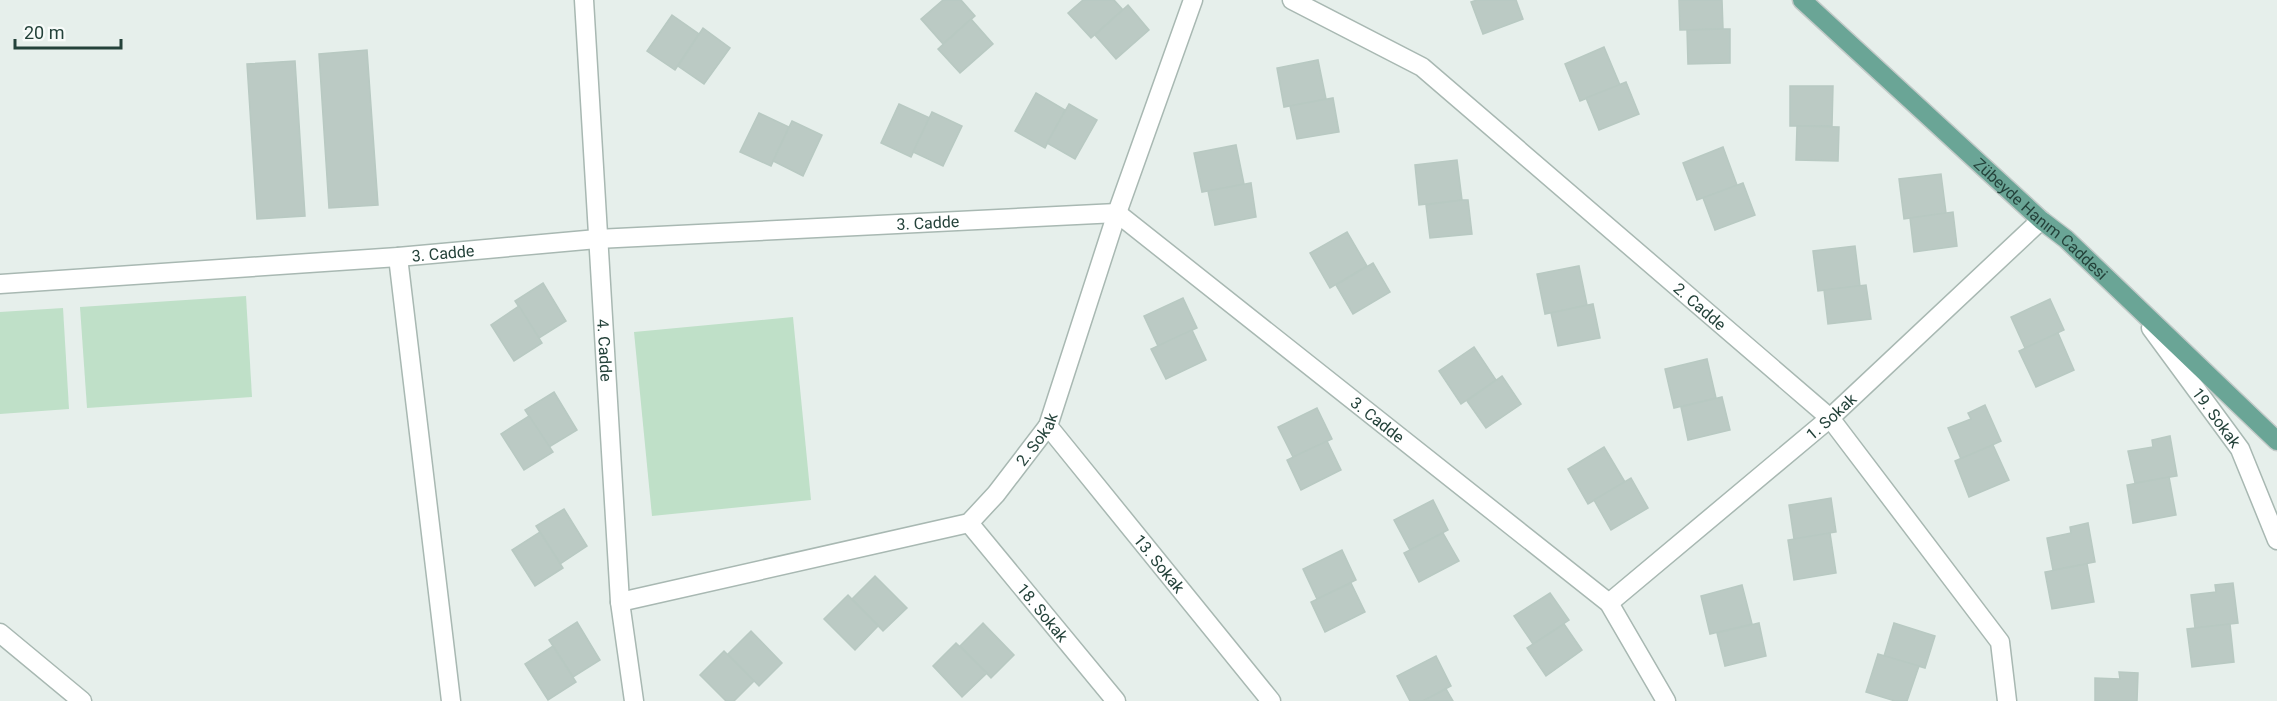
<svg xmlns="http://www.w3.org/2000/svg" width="2277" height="701" viewBox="0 0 2277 701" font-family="Roboto,sans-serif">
<rect width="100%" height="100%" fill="#e6efeb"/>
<g fill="#bfe0c8">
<polygon points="246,296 252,397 87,408 80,307"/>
<polygon points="63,308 69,409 0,414 0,312"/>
<polygon points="793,317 811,500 652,516 634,332"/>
</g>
<g fill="#bbcac4" stroke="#b8c9c2" stroke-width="1.5">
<polygon points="943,0 961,0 975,16 943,44 921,19"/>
<polygon points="1083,0 1114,0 1123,10 1091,38 1068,13"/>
<polygon points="1477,0 1516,0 1523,19 1483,34 1471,2"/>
<polygon points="1679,0 1722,0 1723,29 1680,30"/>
<polygon points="1128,5 1149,30 1116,59 1095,35"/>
<polygon points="672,15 699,34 675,70 647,51"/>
<polygon points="971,19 993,44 960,73 938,49"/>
<polygon points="703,28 730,48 704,84 678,66"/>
<polygon points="1723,29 1730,29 1730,63 1688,64 1687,30"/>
<polygon points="1604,47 1620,85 1580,101 1565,64"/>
<polygon points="367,50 378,205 329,208 319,54"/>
<polygon points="1318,60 1326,99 1284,107 1277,68"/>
<polygon points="295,61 305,216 257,219 247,64"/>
<polygon points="1626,82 1639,114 1599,130 1586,98"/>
<polygon points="1790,86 1833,86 1832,126 1790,126"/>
<polygon points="1036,93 1065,110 1045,148 1015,131"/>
<polygon points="1333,98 1339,132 1297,139 1290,106"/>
<polygon points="899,104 930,118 911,157 881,143"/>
<polygon points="1069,104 1097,120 1075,159 1047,143"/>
<polygon points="932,112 962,126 943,166 913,152"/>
<polygon points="759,113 789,127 771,166 740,152"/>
<polygon points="792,121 822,135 803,176 773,161"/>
<polygon points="1797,126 1839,127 1838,161 1796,160"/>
<polygon points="1236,145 1244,184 1202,192 1194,153"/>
<polygon points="1723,147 1737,185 1697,200 1683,163"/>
<polygon points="1457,160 1462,200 1419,205 1415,165"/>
<polygon points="1941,174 1946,213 1904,219 1899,179"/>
<polygon points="1251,183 1256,217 1215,225 1208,191"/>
<polygon points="1743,183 1755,215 1715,230 1703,198"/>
<polygon points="1462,200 1468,200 1472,234 1430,238 1426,205"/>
<polygon points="1953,212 1957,246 1914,252 1910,218"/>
<polygon points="1347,232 1367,266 1330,288 1310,253"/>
<polygon points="1855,246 1860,286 1818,291 1813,251"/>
<polygon points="1373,263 1390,292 1353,314 1336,285"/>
<polygon points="1579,266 1587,305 1545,314 1537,274"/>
<polygon points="543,283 566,321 539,338 515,301"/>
<polygon points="1866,285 1871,319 1828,324 1824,290"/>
<polygon points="1183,298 1197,328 1158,346 1144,316"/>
<polygon points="2050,299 2064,330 2025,348 2011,317"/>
<polygon points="1593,304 1600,338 1558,346 1551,313"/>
<polygon points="519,306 542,343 514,361 491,325"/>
<polygon points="1192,330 1206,360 1166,379 1151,349"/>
<polygon points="2058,333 2074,370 2036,387 2019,351"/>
<polygon points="1474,347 1496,380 1461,404 1439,371"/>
<polygon points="1707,359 1716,398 1674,408 1665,369"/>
<polygon points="1502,376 1521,404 1486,428 1467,401"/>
<polygon points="554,392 577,430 549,447 525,410"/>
<polygon points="1722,397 1730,430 1688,440 1681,407"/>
<polygon points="1985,405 2001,441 1961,459 1948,428 1971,419 1968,413"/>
<polygon points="1317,408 1332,439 1293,457 1278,427"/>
<polygon points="529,416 553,452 524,470 501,434"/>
<polygon points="2170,436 2177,476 2135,483 2128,451 2153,447 2152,440"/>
<polygon points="1327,441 1341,470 1301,490 1287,460"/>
<polygon points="1993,445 2009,480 1969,497 1955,461"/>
<polygon points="1604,447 1625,482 1588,504 1568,469"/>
<polygon points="2169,477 2176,515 2133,523 2127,485"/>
<polygon points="1631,478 1648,508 1611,530 1594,500"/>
<polygon points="1831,498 1836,532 1794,539 1789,505"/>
<polygon points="1433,500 1448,530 1410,550 1394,520"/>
<polygon points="564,509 587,546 560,564 536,526"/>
<polygon points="2088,523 2095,562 2053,570 2047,538 2071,533 2070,527"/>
<polygon points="540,532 563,568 535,586 512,550"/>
<polygon points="1443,533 1459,561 1419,582 1404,553"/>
<polygon points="1830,533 1836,573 1794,580 1788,540"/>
<polygon points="1342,550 1356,580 1317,599 1303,569"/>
<polygon points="2087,564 2094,602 2052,609 2045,572"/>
<polygon points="875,576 907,608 883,631 852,599"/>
<polygon points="1351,583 1365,612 1325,632 1311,602"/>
<polygon points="2233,583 2238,623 2195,628 2191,595 2216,592 2215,585"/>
<polygon points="1742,585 1752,624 1710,634 1701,596"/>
<polygon points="1550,593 1569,620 1533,644 1514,616"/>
<polygon points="848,595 878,626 855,650 824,619"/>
<polygon points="577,622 600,660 573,677 549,640"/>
<polygon points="983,623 1014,655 991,678 960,646"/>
<polygon points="1759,623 1766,656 1725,666 1717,633"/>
<polygon points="1894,623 1935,636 1925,668 1884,656"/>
<polygon points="1564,624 1582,650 1546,676 1527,648"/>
<polygon points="2230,624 2234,662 2192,667 2187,629"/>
<polygon points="751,631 782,663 759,686 728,654"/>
<polygon points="956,643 987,673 962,697 933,666"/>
<polygon points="553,646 576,682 548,700 525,664"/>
<polygon points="724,651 754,681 734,701 726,701 700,675"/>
<polygon points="1878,654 1919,666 1907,701 1895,701 1866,692"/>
<polygon points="1436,656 1451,686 1423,701 1410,701 1397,676"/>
<polygon points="2119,672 2138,673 2137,701 2095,701 2095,678 2120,679"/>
<polygon points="1446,689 1453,701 1423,701"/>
</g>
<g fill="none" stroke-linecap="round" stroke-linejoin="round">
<g stroke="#a8b8b2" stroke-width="21">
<g id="minor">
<path id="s1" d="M 584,0 L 620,602 L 634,701"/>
<path id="s2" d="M 1292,0 L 1422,67 L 1830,418 L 2000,642 L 2007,701"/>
<polyline points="398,257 451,701"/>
<path id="s3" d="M 0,284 L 398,257 L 597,239 L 1117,213 L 1609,603 L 1666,701"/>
<path id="s4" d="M 2151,328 L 2240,449 L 2277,540"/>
<path id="s5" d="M 1048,426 L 1271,701"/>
<path id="s6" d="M 969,523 L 1116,701"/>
<path id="s7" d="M 620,602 L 969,523 L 996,494 L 1048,426 L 1117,213 L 1193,0"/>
<path id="s8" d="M 1609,603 L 1830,418 L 2041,220"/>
<polyline points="0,633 82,701"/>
</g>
</g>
<g stroke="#c2cac8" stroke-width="21">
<g id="primary">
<path id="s9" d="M 1802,0 L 2041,220 L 2066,239 L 2277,441"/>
</g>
</g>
<use href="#minor" stroke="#fff" stroke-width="18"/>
<use href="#primary" stroke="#6aa596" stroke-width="18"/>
</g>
<g text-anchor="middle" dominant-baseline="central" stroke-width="5" stroke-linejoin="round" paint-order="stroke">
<g font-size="16" fill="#24423a" stroke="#f7fbf9">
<text stroke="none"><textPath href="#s9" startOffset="324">Zübeyde Hanım Caddesi</textPath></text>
<text stroke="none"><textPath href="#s3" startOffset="930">3. Cadde</textPath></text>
<text stroke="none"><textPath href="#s3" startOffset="444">3. Cadde</textPath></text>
<text stroke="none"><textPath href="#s2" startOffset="513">2. Cadde</textPath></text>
<text stroke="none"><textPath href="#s1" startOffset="351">4. Cadde</textPath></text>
<text stroke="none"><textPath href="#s8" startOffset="290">1. Sokak</textPath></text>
<text stroke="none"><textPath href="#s4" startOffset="111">19. Sokak</textPath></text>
<text stroke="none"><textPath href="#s3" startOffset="1452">3. Cadde</textPath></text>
<text stroke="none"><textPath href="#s7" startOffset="466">2. Sokak</textPath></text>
<text stroke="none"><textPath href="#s5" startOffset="177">13. Sokak</textPath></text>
<text stroke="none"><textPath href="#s6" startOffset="116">18. Sokak</textPath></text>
</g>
</g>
<path d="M15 39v9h106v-9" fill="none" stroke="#24423a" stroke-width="3"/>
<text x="24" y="39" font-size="18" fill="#24423a" stroke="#f7fbf9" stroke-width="4.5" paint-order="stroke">20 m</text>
</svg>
